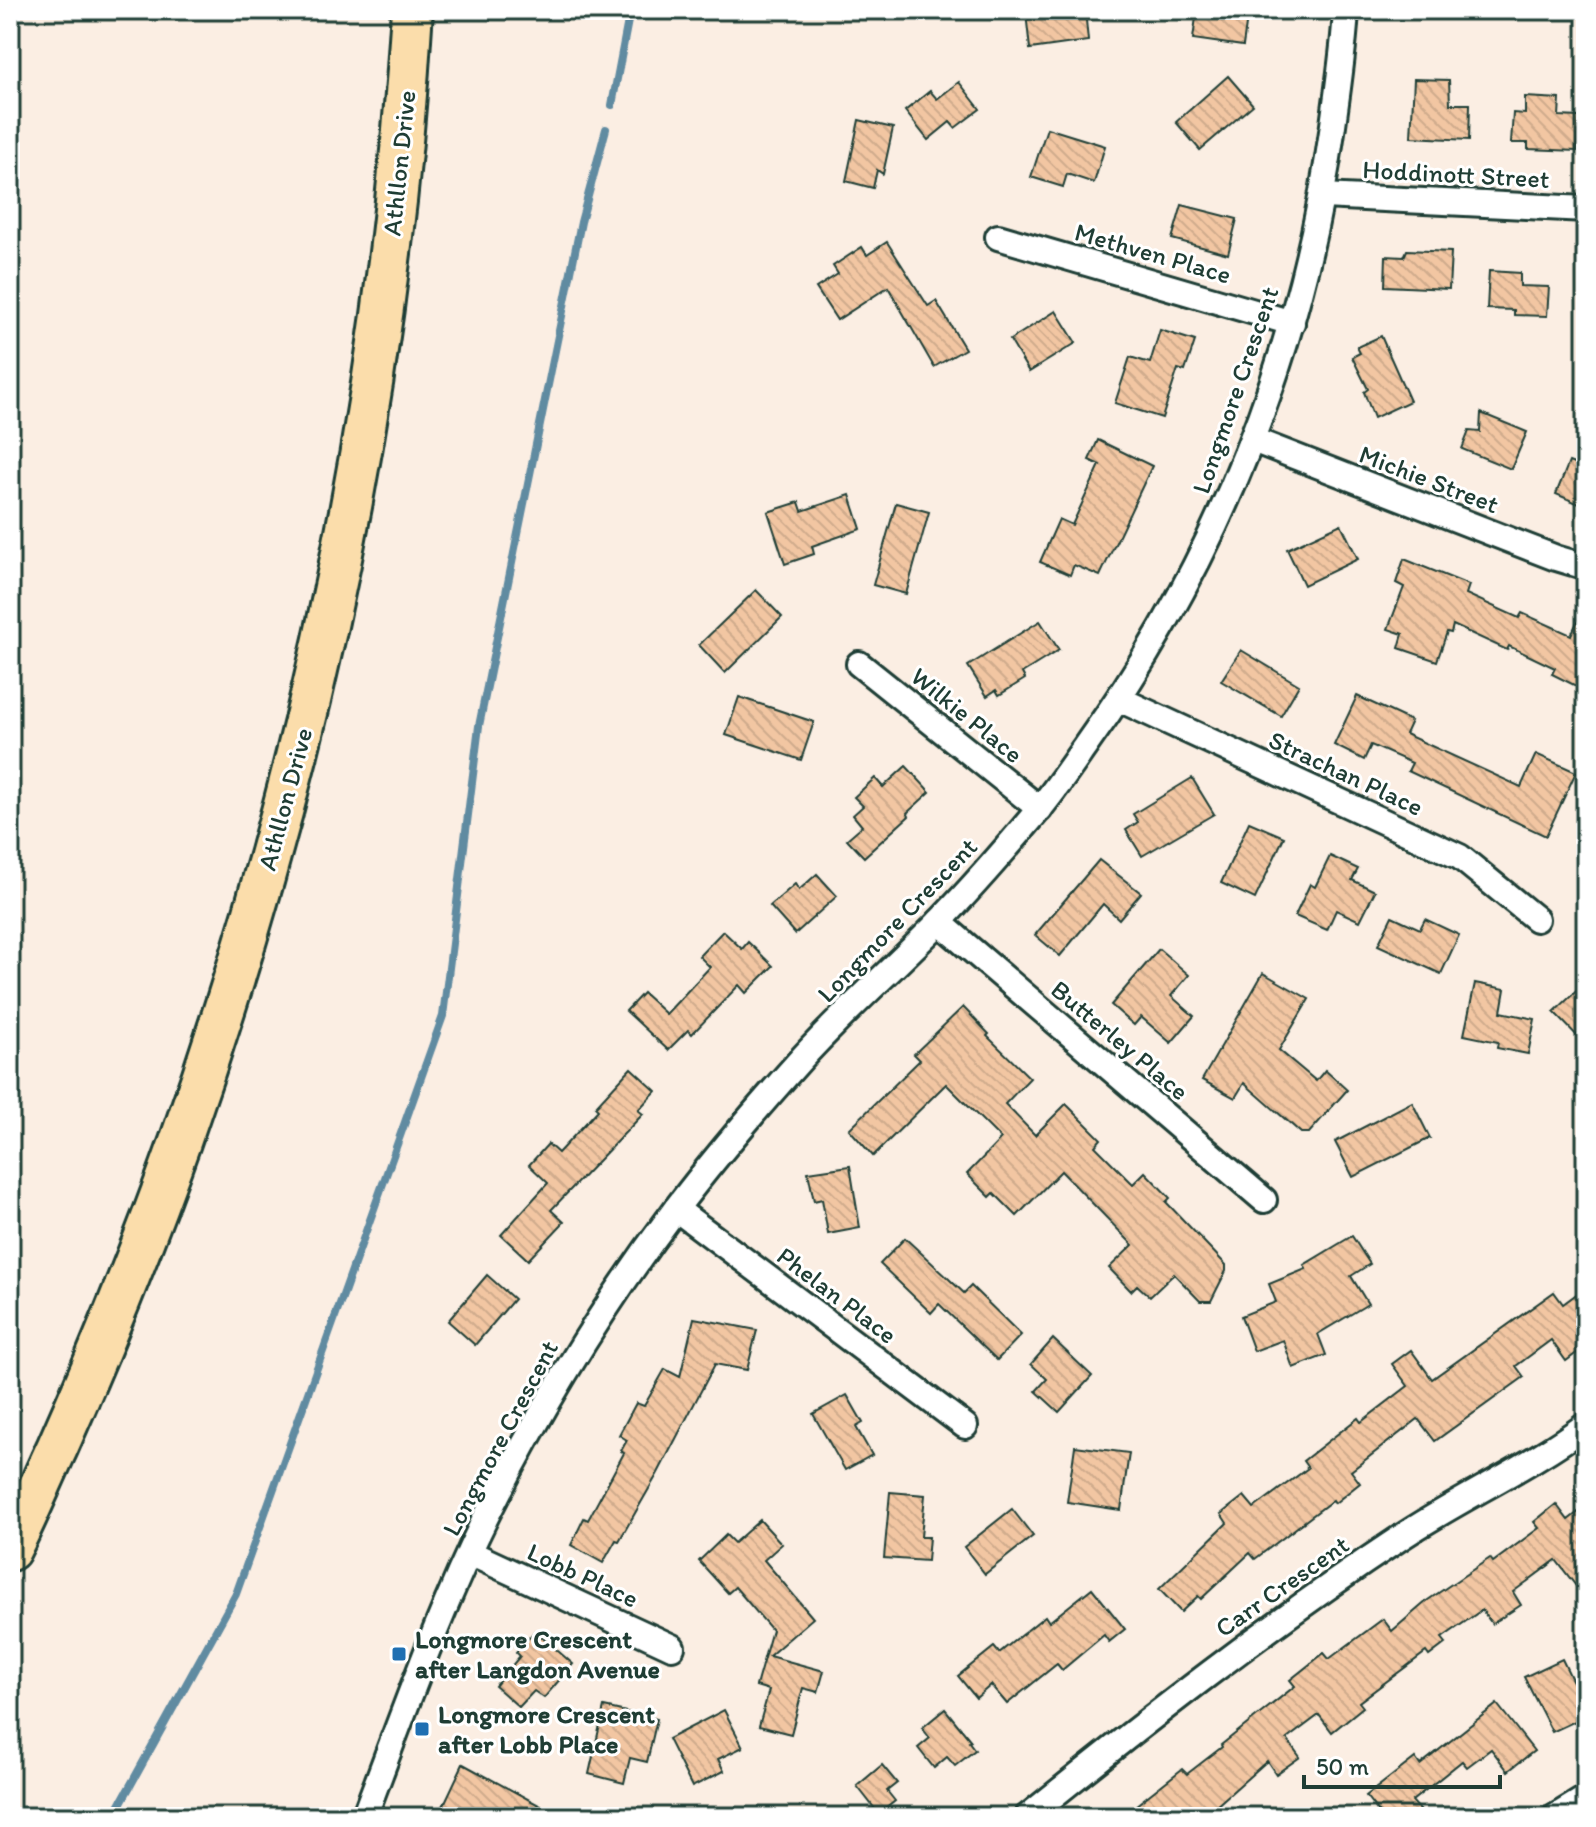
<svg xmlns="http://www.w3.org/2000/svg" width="1596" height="1827" viewBox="0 0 1596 1827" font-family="Itim,sans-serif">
<defs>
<pattern id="building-back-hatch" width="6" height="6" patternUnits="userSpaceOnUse" patternTransform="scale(2)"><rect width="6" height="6" fill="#f2c6a2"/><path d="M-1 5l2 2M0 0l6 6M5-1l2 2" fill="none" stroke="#cfab8c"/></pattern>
</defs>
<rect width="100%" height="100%" fill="#fbeee3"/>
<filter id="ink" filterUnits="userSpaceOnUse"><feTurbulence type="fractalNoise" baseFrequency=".0125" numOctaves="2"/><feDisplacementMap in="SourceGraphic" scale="16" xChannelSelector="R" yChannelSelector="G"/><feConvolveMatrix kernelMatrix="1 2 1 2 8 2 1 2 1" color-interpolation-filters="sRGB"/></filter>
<g filter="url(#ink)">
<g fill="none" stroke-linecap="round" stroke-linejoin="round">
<g stroke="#618ba1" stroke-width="8">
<polyline points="612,105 630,10"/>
<polyline points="113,1817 236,1594 443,1016 479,726 581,222 606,129"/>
</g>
</g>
<g fill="url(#building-back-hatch)" stroke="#1f3d34" stroke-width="2">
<polygon points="1047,10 1085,10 1088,41 1030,49 1026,13"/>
<polygon points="1197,10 1220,13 1220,10 1248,10 1243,46 1193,39"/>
<polygon points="1228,76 1253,105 1200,150 1176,122"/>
<polygon points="1414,79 1449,80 1450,104 1470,104 1469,140 1411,137"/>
<polygon points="959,82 980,109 955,128 950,122 928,140 905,111 930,91 937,99"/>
<polygon points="1525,97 1560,99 1559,116 1579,117 1577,151 1528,149 1528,143 1511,143 1513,113 1525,114"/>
<polygon points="859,120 893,128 883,174 877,170 873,188 846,181"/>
<polygon points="1047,128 1105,146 1094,183 1067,174 1063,187 1031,177"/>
<polygon points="1182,205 1237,219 1228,254 1172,239"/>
<polygon points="887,242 928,306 936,301 965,349 934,367 888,287 837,320 816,288 838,274 833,266 862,247 867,255"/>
<polygon points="1407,250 1451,252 1449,289 1385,286 1386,256 1404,257"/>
<polygon points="1489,271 1520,273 1520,286 1549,287 1547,316 1514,315 1514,310 1487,309"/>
<polygon points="1056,311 1076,343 1029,372 1010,340"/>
<polygon points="1160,330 1195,341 1185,371 1178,369 1162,418 1115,403 1130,357 1150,363"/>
<polygon points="1381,336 1410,401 1374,418 1364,392 1368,389 1352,357 1360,353 1357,347"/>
<polygon points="1481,413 1527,432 1511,469 1462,449 1469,431 1480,432"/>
<polygon points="1098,440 1152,466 1100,576 1074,565 1070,575 1040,562 1059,519 1072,525 1100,465 1089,460"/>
<polygon points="1569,462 1586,469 1586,507 1556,494"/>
<polygon points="850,495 861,529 812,546 814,554 785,564 768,512 799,502 802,511"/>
<polygon points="896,503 929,512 906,594 873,585"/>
<polygon points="1341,524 1358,559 1304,585 1287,549"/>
<polygon points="1404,559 1469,585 1466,594 1519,618 1522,613 1571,635 1586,603 1586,691 1552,674 1555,668 1509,646 1507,650 1453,625 1451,633 1447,632 1437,661 1399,648 1403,634 1388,629 1404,587 1396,583"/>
<polygon points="756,590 782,617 725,673 699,645"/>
<polygon points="1040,621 1059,650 1022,673 1025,679 999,695 996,690 987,696 968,666"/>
<polygon points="1241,650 1299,685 1281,716 1221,681"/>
<polygon points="1357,696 1411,721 1405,734 1521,787 1536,754 1576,772 1546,836 1408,771 1412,763 1371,745 1364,760 1334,745"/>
<polygon points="739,697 814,722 801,760 726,735"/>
<polygon points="906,766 930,792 907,813 909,816 864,857 847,839 862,826 853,815 863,806 854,797 875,778 883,787"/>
<polygon points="1192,778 1214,814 1142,856 1126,830 1138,822 1133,814"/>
<polygon points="1249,822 1284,837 1255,899 1221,883"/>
<polygon points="1330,856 1358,869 1352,880 1375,891 1360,921 1336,910 1327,930 1295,916 1310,884 1315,887"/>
<polygon points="1099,860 1141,893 1119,919 1103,904 1060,956 1035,935"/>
<polygon points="817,874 837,896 795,934 770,906 795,884 799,890"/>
<polygon points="1392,916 1420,929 1425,919 1459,935 1441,974 1378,945"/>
<polygon points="723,931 742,949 748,942 773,966 746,993 739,985 692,1034 688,1030 668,1050 626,1011 643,993 666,1014 710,967 699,956"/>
<polygon points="1159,949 1189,975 1171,996 1194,1016 1171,1043 1141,1017 1134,1025 1111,1005"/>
<polygon points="1263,973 1309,999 1279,1050 1316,1081 1325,1070 1347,1090 1309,1133 1301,1133 1244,1083 1235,1098 1202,1080"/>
<polygon points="1586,982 1586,1045 1554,1012"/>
<polygon points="1475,983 1505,989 1501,1012 1535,1019 1528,1054 1497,1048 1498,1042 1464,1035"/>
<polygon points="963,1007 989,1034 987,1036 1030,1078 1005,1104 1035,1135 1066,1104 1101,1139 1095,1146 1133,1184 1145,1172 1170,1198 1166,1202 1226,1265 1226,1271 1211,1301 1200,1301 1174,1274 1150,1297 1137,1285 1131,1291 1109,1268 1133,1245 1061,1171 1017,1216 994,1193 990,1197 967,1174 1001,1139 946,1084 873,1156 849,1129 920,1060 914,1054"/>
<polygon points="631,1068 656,1091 638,1110 643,1114 551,1210 564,1222 528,1260 501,1235 548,1183 529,1165 548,1144 558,1153 598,1110 595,1107"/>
<polygon points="1412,1102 1430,1138 1353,1177 1335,1142"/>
<polygon points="850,1166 860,1228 828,1234 822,1199 814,1201 808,1172"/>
<polygon points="1352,1236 1370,1264 1351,1276 1368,1304 1318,1334 1326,1355 1293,1368 1283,1340 1254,1351 1241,1316 1276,1302 1269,1284 1306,1269 1304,1265"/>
<polygon points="905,1238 964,1293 971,1286 1021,1335 997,1360 939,1304 931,1313 880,1264"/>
<polygon points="487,1275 514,1299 475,1345 448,1321"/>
<polygon points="1586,1287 1586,1346 1566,1361 1551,1340 1516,1366 1524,1377 1435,1441 1418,1419 1351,1471 1360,1483 1335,1503 1333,1500 1255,1559 1250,1553 1201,1599 1198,1596 1181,1612 1159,1589 1227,1523 1221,1514 1244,1496 1254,1508 1308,1468 1303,1461 1358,1418 1361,1422 1408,1386 1392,1364 1411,1350 1432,1379 1554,1292 1563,1304"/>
<polygon points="694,1318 757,1330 747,1370 715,1364 658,1473 619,1541 616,1540 603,1563 571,1545 584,1518 588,1520 624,1453 621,1451 627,1440 619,1435 636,1403 644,1406 665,1369 680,1377"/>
<polygon points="1053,1339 1092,1376 1059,1412 1036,1391 1047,1379 1031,1364"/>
<polygon points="847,1395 863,1423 856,1427 872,1455 845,1470 813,1414"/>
<polygon points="1075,1446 1129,1453 1121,1510 1067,1502"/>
<polygon points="890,1492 925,1495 921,1537 929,1537 927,1561 884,1558"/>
<polygon points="1556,1504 1568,1520 1586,1506 1586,1599 1556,1560 1513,1592 1521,1605 1492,1624 1482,1610 1442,1638 1446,1643 1429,1656 1426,1652 1359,1702 1363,1707 1332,1732 1319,1715 1287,1739 1300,1757 1276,1774 1267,1761 1214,1808 1220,1817 1121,1817 1182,1769 1187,1774 1222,1747 1221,1745 1295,1686 1290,1680 1324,1653 1329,1659 1383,1619 1392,1631 1428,1600 1490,1558 1493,1562 1539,1528 1534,1522"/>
<polygon points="1012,1509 1033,1536 985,1574 964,1547"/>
<polygon points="760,1520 782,1544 764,1560 813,1618 769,1656 824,1671 818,1692 803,1688 791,1734 759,1726 769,1690 756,1686 772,1630 735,1587 728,1593 699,1561 726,1535 734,1543"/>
<polygon points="1092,1588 1125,1629 1109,1642 1104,1635 1062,1670 1057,1664 1007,1704 991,1685 976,1698 958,1676 994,1647 999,1653 1045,1616 1049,1622"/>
<polygon points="535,1631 573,1664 544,1698 534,1691 519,1707 495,1686 520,1656 516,1652"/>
<polygon points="1562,1659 1576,1688 1586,1684 1586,1716 1552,1732 1524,1677"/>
<polygon points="1497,1704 1534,1751 1508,1771 1491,1749 1467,1767 1462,1761 1412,1801 1426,1817 1382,1817 1366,1796 1415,1758 1420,1765"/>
<polygon points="604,1707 657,1719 647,1762 630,1758 624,1783 589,1774"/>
<polygon points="945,1709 971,1741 969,1742 975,1750 955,1766 947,1757 934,1768 918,1748 930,1738 922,1728"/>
<polygon points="724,1710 743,1747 718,1759 724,1771 692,1787 668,1739"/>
<polygon points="463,1764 561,1817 438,1817"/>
<polygon points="882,1765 897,1783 887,1791 895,1801 879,1814 857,1786"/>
</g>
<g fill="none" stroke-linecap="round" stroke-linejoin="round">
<g stroke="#1f3d34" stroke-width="30">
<g id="street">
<polyline points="1323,196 1586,209"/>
<polyline points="998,237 1292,323"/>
<polyline points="1253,440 1556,558 1586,567"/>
<polyline points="859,664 1040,809"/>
<polyline points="1119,699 1460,857 1536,919"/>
<polyline points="939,922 1264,1200"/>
<polyline points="676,1209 965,1426"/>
<polyline points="470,1553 672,1647"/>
<path d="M 364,1817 C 404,1712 441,1605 492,1505 C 545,1401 605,1303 675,1210 C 715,1157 759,1106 803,1057 C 846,1010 894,968 938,923 C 972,888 1005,850 1036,813 C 1054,792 1070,768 1086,745 C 1218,562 1302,349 1333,125 C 1338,87 1344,49 1346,10"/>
<path d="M 1027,1817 C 1148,1719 1270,1624 1400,1538 C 1460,1498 1528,1468 1586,1425"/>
<polyline points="1555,1817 1586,1798"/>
</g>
</g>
<g stroke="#1f3d34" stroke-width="46">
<path id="primary" d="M 10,1550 C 27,1517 41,1482 57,1448 C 102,1347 143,1246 180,1142 C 309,776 389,397 412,10"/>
</g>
<use href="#street" stroke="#fff" stroke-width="24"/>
<use href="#primary" stroke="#fbddab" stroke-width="40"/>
</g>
</g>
<g fill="#1f6fb2" stroke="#fff" stroke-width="3">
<rect x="391" y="1646" width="16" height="16" rx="4"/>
<rect x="414" y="1721" width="16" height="16" rx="4"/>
</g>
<g text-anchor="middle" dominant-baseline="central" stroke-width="6" stroke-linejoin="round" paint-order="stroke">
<g font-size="26" fill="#1f3d34" stroke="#fff">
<text transform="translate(399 163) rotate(-84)">Athllon Drive</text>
<text transform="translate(1456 174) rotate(3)">Hoddinott Street</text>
<text transform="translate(1153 253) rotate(16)">Methven Place</text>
<text transform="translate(1235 390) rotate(-71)">Longmore Crescent</text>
<text transform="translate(1429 479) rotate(21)">Michie Street</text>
<text transform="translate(967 715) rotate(39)">Wilkie Place</text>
<text transform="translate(1346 773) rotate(25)">Strachan Place</text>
<text transform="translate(285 799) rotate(-75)">Athllon Drive</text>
<text transform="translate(897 920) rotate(-46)">Longmore Crescent</text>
<text transform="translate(1120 1040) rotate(40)">Butterley Place</text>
<text transform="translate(837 1295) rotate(37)">Phelan Place</text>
<text transform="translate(500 1438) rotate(-62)">Longmore Crescent</text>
<text transform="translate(583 1575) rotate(25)">Lobb Place</text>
<text transform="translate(1282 1586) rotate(-35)">Carr Crescent</text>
</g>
<g font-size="26" font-weight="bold" fill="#1f3d34" stroke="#fff" text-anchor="start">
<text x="415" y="1639">Longmore Crescent<tspan x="415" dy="30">after Langdon Avenue</tspan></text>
<text x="438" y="1714">Longmore Crescent<tspan x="438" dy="30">after Lobb Place</tspan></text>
</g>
</g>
<rect width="1596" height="1827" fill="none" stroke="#fff" stroke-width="40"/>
<rect x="20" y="20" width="1556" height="1787" fill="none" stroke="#1f3d34" stroke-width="3" filter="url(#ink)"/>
<path d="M1304 1775v12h196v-12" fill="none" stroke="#1f3d34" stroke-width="4"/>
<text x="1316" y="1775" font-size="24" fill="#1f3d34" stroke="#ffffff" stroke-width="6" paint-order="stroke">50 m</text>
</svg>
